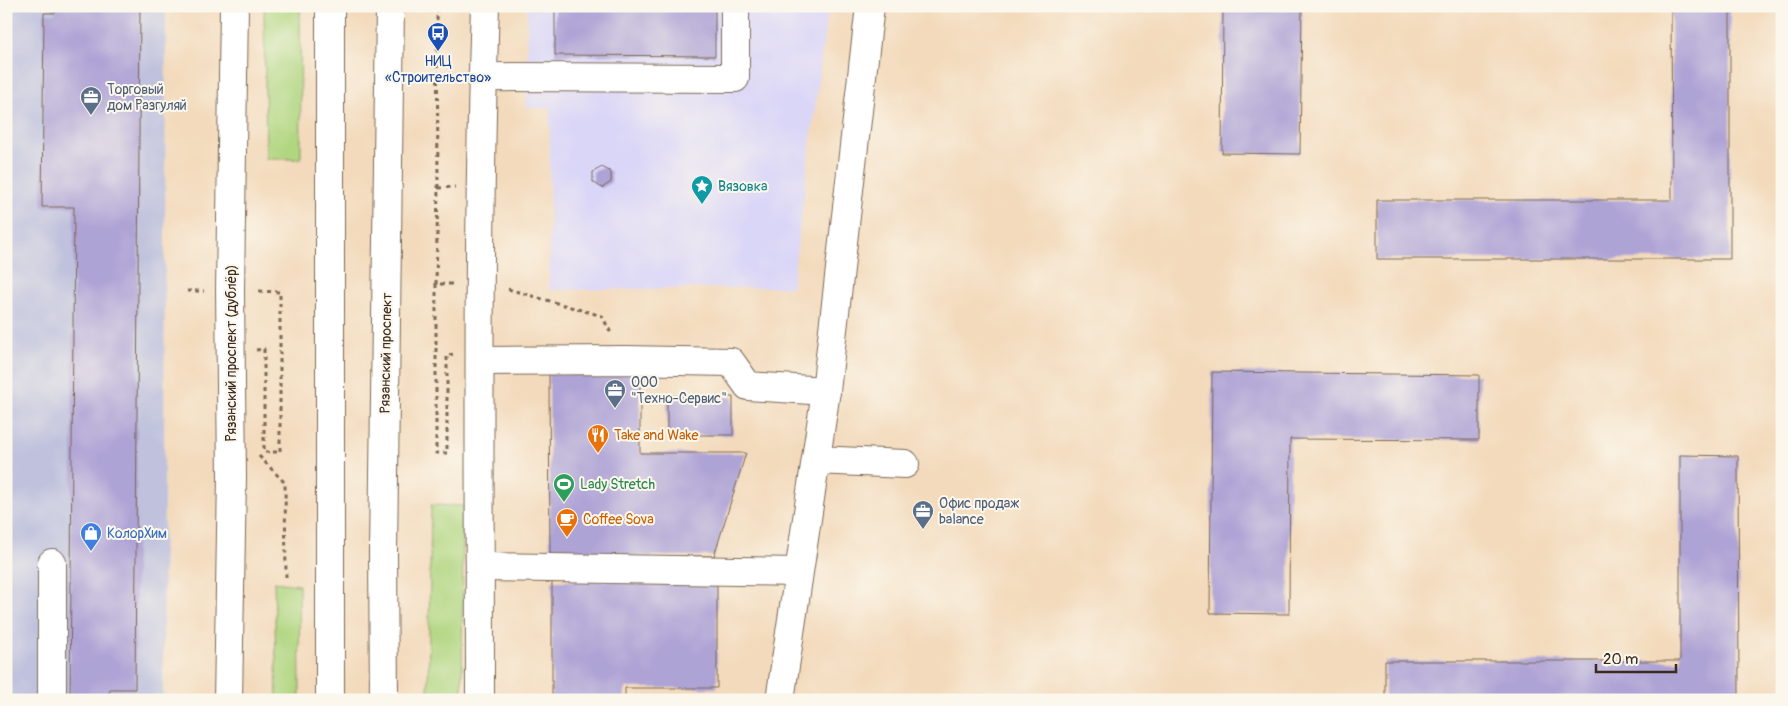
<svg xmlns="http://www.w3.org/2000/svg" width="1788" height="706" viewBox="0 0 1788 706" font-family="Pangolin,sans-serif">
<rect width="100%" height="100%" fill="#fbf7ec"/>
<filter id="ink" filterUnits="userSpaceOnUse"><feTurbulence type="fractalNoise" baseFrequency=".02" numOctaves="2"/><feDisplacementMap in="SourceGraphic" scale="10" xChannelSelector="R" yChannelSelector="G"/><feConvolveMatrix kernelMatrix="1 2 1 2 8 2 1 2 1" color-interpolation-filters="sRGB"/></filter>
<filter id="wash" filterUnits="userSpaceOnUse"><feTurbulence type="fractalNoise" baseFrequency=".0096" numOctaves="4" result="noise"/><feDisplacementMap in="SourceGraphic" scale="20" xChannelSelector="R" yChannelSelector="G"/><feGaussianBlur stdDeviation="1.12" result="paint"/><feColorMatrix in="noise" values="0 0 0 0 0 0 0 0 0 0 0 0 0 0 0 0 0 1.4 0 .05"/><feComposite in="paint" operator="in"/></filter>
<g filter="url(#wash)">
<rect width="100%" height="100%" fill="#f3dabc"/>
<polygon fill="#dad6f7" points="527,6 828,6 792,287 549,290 550,108 527,108"/>
<polygon fill="#c0c2dd" points="6,6 166,6 163,700 6,700"/>
<g fill="#b0d680" stroke="#76804f">
<polygon points="264,6 300,6 301,159 266,159"/>
<polygon points="431,505 463,506 462,700 428,700"/>
<polygon points="274,582 299,585 300,700 277,700"/>
</g>
<g id="blocks">
<g fill="#aea3d5">
<polygon points="55,6 140,6 135,689 110,689 109,700 70,700 74,207 42,207 44,13 55,13"/>
<polygon points="555,6 715,6 715,56 555,55"/>
<polygon points="1223,6 1302,6 1300,154 1222,153"/>
<polygon points="1671,6 1730,6 1730,259 1377,259 1377,200 1672,200"/>
<polygon points="602,167 611,172 611,182 602,188 593,182 593,172"/>
<polygon points="1212,372 1479,375 1479,440 1290,439 1289,614 1210,613"/>
<polygon points="549,374 640,374 640,453 746,453 714,556 550,556"/>
<polygon points="667,396 733,397 733,435 667,435"/>
<polygon points="1680,455 1738,456 1739,700 1385,700 1385,661 1680,661"/>
<polygon points="552,581 717,581 717,688 625,688 625,700 552,700"/>
</g>
</g>
</g>
<g filter="url(#ink)">
<use href="#blocks" fill-opacity="0" stroke="#7b6855" stroke-width="1"/>
<g fill="none" stroke-linecap="round" stroke-linejoin="round">
<g stroke="#7b6855" stroke-width="30">
<g id="minor">
<polyline points="482,77 735,78 735,6"/>
<polyline points="480,361 625,360 731,362 748,386 826,391"/>
<polyline points="816,460 905,464"/>
<polyline points="52,563 52,700"/>
<polyline points="480,567 798,572"/>
<polyline points="228,700 232,477 230,291 234,6"/>
<path d="M 480,700 C 480,469 477,237 485,6"/>
<polyline points="780,700 826,391 870,6"/>
</g>
</g>
<g stroke="#7b6855" stroke-width="30">
<g id="major">
<polyline points="330,6 330,700"/>
<polyline points="384,700 383,553 390,6"/>
</g>
</g>
<g stroke="#7b6855" stroke-width="3" stroke-dasharray="4 4" stroke-linecap="butt">
<polyline points="437,8 438,188 436,284 455,284"/>
<polyline points="438,188 455,187"/>
<polyline points="436,284 436,453 447,453 447,355 454,354"/>
<polyline points="508,289 602,316 611,333"/>
<polyline points="187,291 204,291"/>
<polyline points="256,350 264,349 264,452 280,452 280,292 257,291"/>
<polyline points="259,456 285,483 286,577"/>
</g>
<use href="#minor" stroke="#fff" stroke-width="28"/>
<use href="#major" stroke="#fff" stroke-width="28"/>
</g>
</g>
<defs>
<g id="bus-pin" transform="scale(1.125)"><path d="M0 17L-7.5 6A9.5 9.5 0 1 1 7.5 6Z" fill="#1a4fb4" stroke="#fbf7ec"/><path d="M-5-6H5V4H4V6H2V4H-2V6H-4V4H-5ZM-3.5-4V0h7V-4ZM-3.5 1.2v1.5H-2V1.2ZM2 1.2v1.5H3.5V1.2Z" fill="#fff"/></g>
<g id="office-pin" transform="scale(1.125)"><path d="M0 17L-7.5 6A9.5 9.5 0 1 1 7.5 6Z" fill="#5c6f8a" stroke="#fbf7ec"/><path d="M-6-3h4V-5.5h4V-3h4V5H-6ZM-1-4.5V-3h2v-1.5ZM-6 0V1H6V0Z" fill="#fff"/></g>
<g id="sight-pin" transform="scale(1.125)"><path d="M0 17L-7.5 6A9.5 9.5 0 1 1 7.5 6Z" fill="#0f9aa8" stroke="#fbf7ec"/><path d="M0-6L1.8-2.2L6-1.7L2.9 1.2L3.7 5.4L0 3.3L-3.7 5.4L-2.9 1.2L-6-1.7L-1.8-2.2Z" fill="#fff"/></g>
<g id="restaurant-pin" transform="scale(1.125)"><path d="M0 17L-7.5 6A9.5 9.5 0 1 1 7.5 6Z" fill="#e8710a" stroke="#fbf7ec"/><path d="M-5-6h1v4h1v-4h1v4h1v-4h1v5L-1.5 .5V6h-2V.5L-5-1ZM5-6V6H3V1.5H1.5Q1.5-4 5-6Z" fill="#fff"/></g>
<g id="stadium-pin" transform="scale(1.125)"><path d="M0 17L-7.5 6A9.5 9.5 0 1 1 7.5 6Z" fill="#2e9e5b" stroke="#fbf7ec"/><path d="M0-5a6.5 5 0 1 0 0 10a6.5 5 0 1 0 0-10ZM-3.5-1.8h7v3.6h-7Z" fill="#fff"/></g>
<g id="cafe-pin" transform="scale(1.125)"><path d="M0 17L-7.5 6A9.5 9.5 0 1 1 7.5 6Z" fill="#e8710a" stroke="#fbf7ec"/><path d="M-5.5-4.5H6V0H3Q3 3.5 0 3.5H-2.5Q-5.5 3.5-5.5 0ZM3-3.2v2h1.7v-2ZM-6 4.5H4V6H-6Z" fill="#fff"/></g>
<g id="shop-pin" transform="scale(1.125)"><path d="M0 17L-7.5 6A9.5 9.5 0 1 1 7.5 6Z" fill="#3f7fe0" stroke="#fbf7ec"/><path d="M-5-2.5h2.3a2.7 3.5 0 0 1 5.4 0H5L5.5 6h-11ZM-1.5-2.5h3a1.5 2.3 0 0 0-3 0Z" fill="#fff"/></g>
</defs>
<g fill-rule="evenodd">
<use href="#bus-pin" x="438" y="33"/>
<use href="#office-pin" x="91" y="97"/>
<use href="#sight-pin" x="702" y="186"/>
<use href="#office-pin" x="615" y="390"/>
<use href="#restaurant-pin" x="598" y="435"/>
<use href="#stadium-pin" x="564" y="484"/>
<use href="#office-pin" x="923" y="511"/>
<use href="#cafe-pin" x="567" y="519"/>
<use href="#shop-pin" x="91" y="533"/>
</g>
<g text-anchor="middle" dominant-baseline="central" stroke-width="4" stroke-linejoin="round" paint-order="stroke">
<g font-size="14" fill="#164399" stroke="#fbf7ec">
<text x="438" y="61">НИЦ<tspan x="438" dy="16">«Строительство»</tspan></text>
</g>
<g font-size="14" fill="#4e5e75" stroke="#fbf7ec" text-anchor="start">
<text x="107" y="89">Торговый<tspan x="107" dy="16">дом Разгуляй</tspan></text>
<text x="631" y="382">ООО<tspan x="631" dy="16">"Техно-Сервис"</tspan></text>
<text x="939" y="503">Офис продаж<tspan x="939" dy="16">balance</tspan></text>
</g>
<g font-size="14" fill="#0d838f" stroke="#fbf7ec" text-anchor="start">
<text x="718" y="186">Вязовка</text>
</g>
<g font-size="14" fill="#3b2a1e" stroke="#fbf7ec">
<text transform="translate(231 353) rotate(-90)">Рязанский проспект (дублёр)</text>
<text transform="translate(386 353) rotate(-89)">Рязанский проспект</text>
</g>
<g font-size="14" fill="#c56008" stroke="#fbf7ec" text-anchor="start">
<text x="614" y="435">Take and Wake</text>
<text x="583" y="519">Coffee Sova</text>
</g>
<g font-size="14" fill="#27864d" stroke="#fbf7ec" text-anchor="start">
<text x="580" y="484">Lady Stretch</text>
</g>
<g font-size="14" fill="#366cbe" stroke="#fbf7ec" text-anchor="start">
<text x="107" y="533">КолорХим</text>
</g>
</g>
<rect width="1788" height="706" fill="none" stroke="#fbf7ec" stroke-width="25"/>
<path d="M1596 664v8h80v-8" fill="none" stroke="#3b2a1e" stroke-width="2.5"/>
<text x="1603" y="664" font-size="15" fill="#3b2a1e" stroke="#fbf7ec" stroke-width="4" paint-order="stroke">20 m</text>
</svg>
